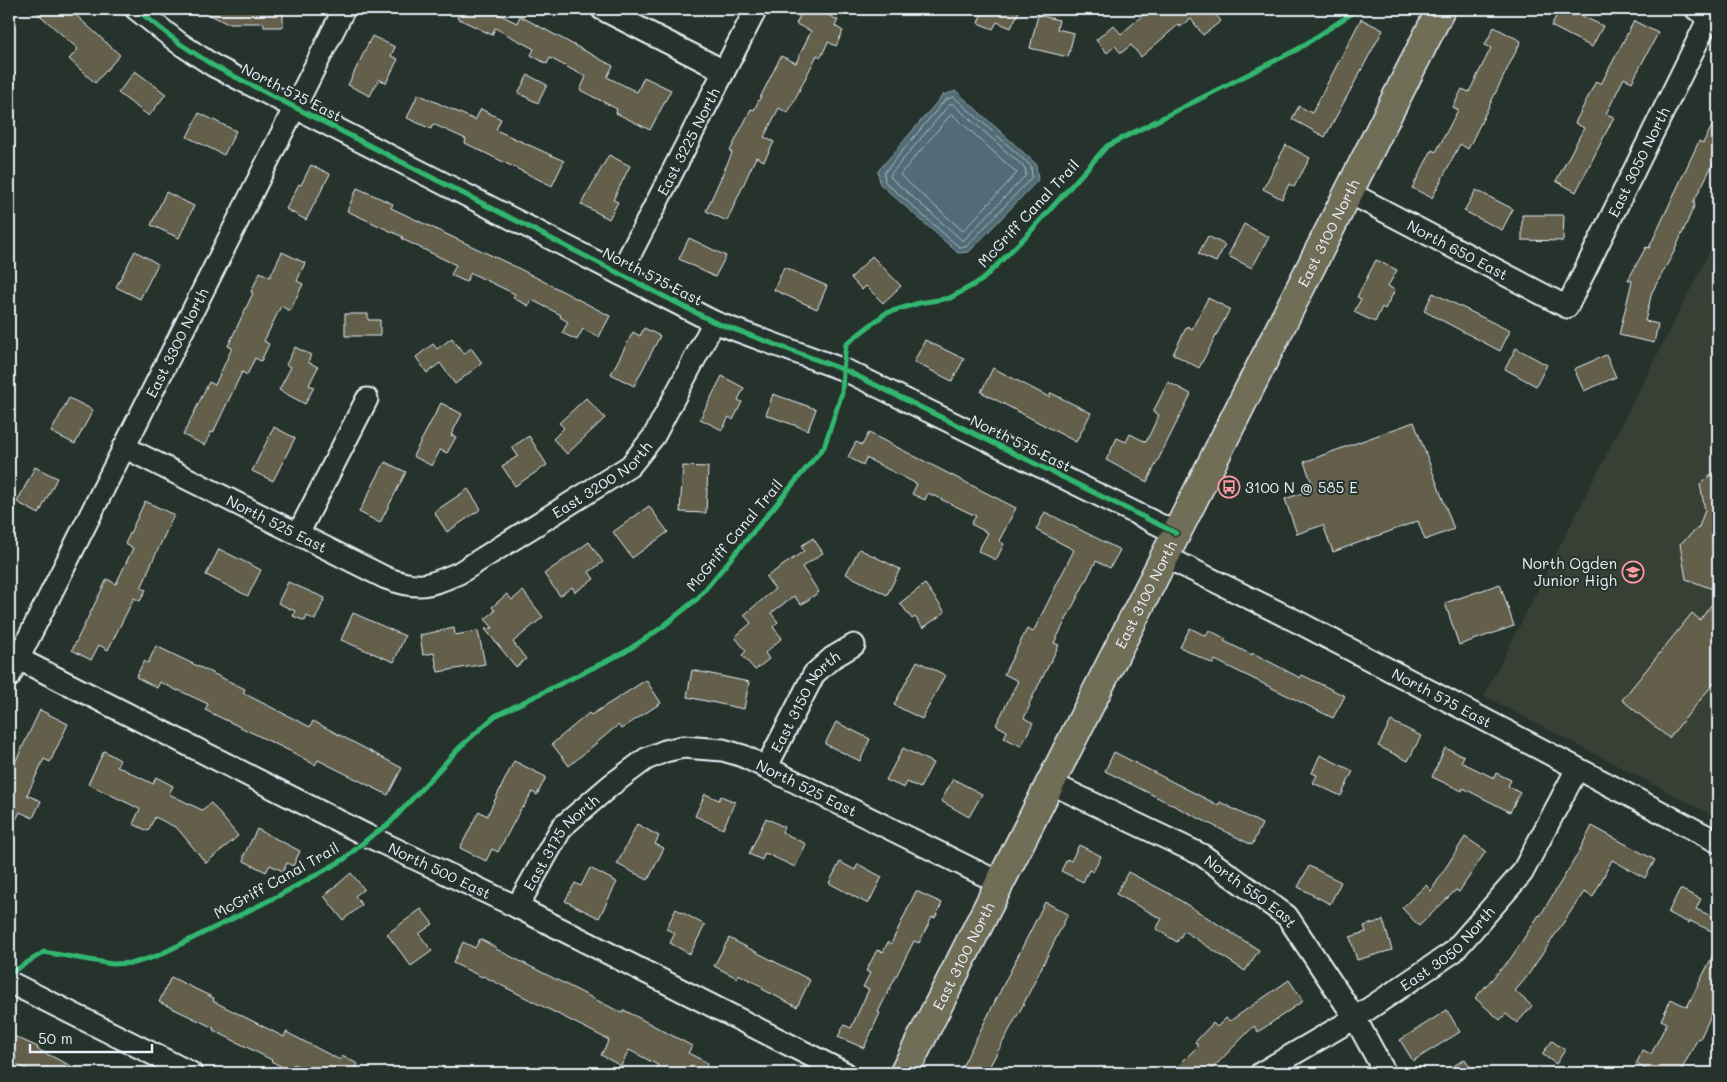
<svg xmlns="http://www.w3.org/2000/svg" width="1727" height="1082" viewBox="0 0 1727 1082" font-family="Mali,sans-serif">
<rect width="100%" height="100%" fill="#26332d"/>
<filter id="ink" filterUnits="userSpaceOnUse"><feTurbulence type="fractalNoise" baseFrequency=".02" numOctaves="2"/><feDisplacementMap in="SourceGraphic" scale="10" xChannelSelector="R" yChannelSelector="G"/><feConvolveMatrix kernelMatrix="1 2 1 2 8 2 1 2 1" color-interpolation-filters="sRGB"/></filter>
<g filter="url(#ink)">
<polygon fill="#384036" points="1718,235 1718,818 1484,696"/>
<polygon fill="#516c76" stroke="#8da1aa" points="956,91 1036,164 1038,180 969,252 958,253 880,184 878,171 943,95"/>
<g fill="none" stroke-linecap="round" stroke-linejoin="round">
<g stroke="#acbcc4" stroke-width="1">
<polygon points="954,97 1031,166 1032,177 966,247 959,247 885,182 884,173 945,100"/>
<polygon points="953,104 1025,168 1026,175 963,241 891,178 890,175 949,105"/>
<polygon points="952,114 1017,173 963,231 900,175"/>
</g>
</g>
<g fill="#635e4c" stroke="#e8f1f8">
<polygon points="33,9 69,9 120,55 95,83 69,59 78,49"/>
<polygon points="199,9 283,9 283,27 264,27 264,23 226,23"/>
<polygon points="462,9 487,9 517,23 520,16 613,66 607,77 637,92 644,77 671,90 650,130 616,113 617,109 580,90 586,77 550,58 547,64 531,55 534,49 495,28 492,35 457,18"/>
<polygon points="803,9 815,9 838,20 835,26 843,31 836,46 828,42 821,57 817,55 788,113 779,108 764,137 774,142 764,161 756,157 727,221 706,211 732,153 730,151 751,109 754,110 781,56 796,63 811,31 796,24"/>
<polygon points="967,9 1020,9 1011,28 997,22 993,29 978,23 981,15"/>
<polygon points="1150,9 1211,9 1221,21 1203,35 1191,19 1180,27 1178,25 1141,57 1131,45 1121,53 1115,46 1107,53 1096,40 1113,25 1121,34"/>
<polygon points="1560,9 1586,9 1582,16 1603,26 1592,47 1551,26"/>
<polygon points="1038,15 1059,20 1057,29 1074,33 1068,57 1030,48"/>
<polygon points="1361,19 1383,30 1325,137 1292,119 1299,106 1312,113"/>
<polygon points="1634,21 1658,33 1632,82 1624,78 1606,114 1614,117 1576,192 1556,181 1584,128 1575,123 1596,81 1601,84"/>
<polygon points="1494,27 1521,41 1468,149 1460,144 1432,198 1412,188 1432,150 1436,152 1458,110 1453,107 1462,89 1469,92 1491,48 1485,45"/>
<polygon points="372,36 395,47 391,56 398,59 386,83 379,79 370,96 348,85"/>
<polygon points="135,71 166,94 149,116 118,93"/>
<polygon points="528,75 547,85 538,103 518,93"/>
<polygon points="418,94 475,120 481,109 501,119 496,130 564,161 552,186 465,143 466,139 433,124 431,129 407,118"/>
<polygon points="199,113 236,131 224,155 187,137"/>
<polygon points="1718,115 1718,154 1693,203 1695,204 1674,252 1652,292 1645,321 1658,324 1654,343 1619,335 1632,281 1628,280 1646,247 1649,248 1699,141 1703,143"/>
<polygon points="1286,145 1310,158 1294,187 1289,184 1282,199 1263,189"/>
<polygon points="609,155 630,166 613,200 618,202 609,219 581,204"/>
<polygon points="311,165 330,174 306,220 286,209 299,184 301,185"/>
<polygon points="357,188 393,204 391,208 518,268 610,316 599,337 583,329 577,340 562,333 568,322 560,317 561,315 532,300 529,306 513,298 515,294 471,273 466,282 451,275 456,265 402,239 403,237 347,211"/>
<polygon points="1476,190 1513,209 1502,230 1464,211"/>
<polygon points="166,192 194,206 179,238 151,225"/>
<polygon points="1522,215 1564,215 1563,241 1522,240"/>
<polygon points="1244,224 1269,237 1252,268 1228,256"/>
<polygon points="1208,236 1225,245 1216,262 1198,254"/>
<polygon points="689,238 726,256 715,277 679,259"/>
<polygon points="135,251 158,264 140,299 116,287"/>
<polygon points="282,252 305,263 297,281 303,284 290,311 281,306 264,341 269,344 261,361 255,358 247,375 242,372 213,433 211,432 205,445 183,435 209,382 215,385 232,348 228,346 253,293 251,292 260,272 270,277"/>
<polygon points="872,256 901,286 883,303 866,286 862,290 851,278"/>
<polygon points="1376,260 1397,270 1388,286 1395,290 1385,309 1382,307 1375,322 1354,312 1361,299 1357,297"/>
<polygon points="784,267 827,286 817,309 774,290"/>
<polygon points="1433,293 1510,331 1500,351 1424,311"/>
<polygon points="1208,298 1230,309 1199,368 1173,354 1187,326 1192,329"/>
<polygon points="345,314 368,314 368,320 380,320 380,336 345,336"/>
<polygon points="644,328 660,336 634,386 611,374 633,332 640,336"/>
<polygon points="452,338 464,354 471,348 482,363 455,384 440,363 427,373 416,357 433,344 437,349"/>
<polygon points="925,340 964,359 952,381 914,362"/>
<polygon points="295,347 311,355 308,362 318,367 309,385 314,387 305,404 279,390 291,367 286,365"/>
<polygon points="1516,348 1547,365 1536,386 1505,369"/>
<polygon points="1606,355 1616,377 1584,391 1574,369"/>
<polygon points="993,368 1049,397 1051,393 1091,413 1076,442 981,392"/>
<polygon points="722,376 744,388 738,400 742,402 733,420 729,417 722,430 700,419"/>
<polygon points="1168,382 1191,394 1147,482 1106,460 1117,438 1126,442 1130,434 1146,442 1159,415 1153,412"/>
<polygon points="773,394 816,409 808,430 766,415"/>
<polygon points="69,398 93,410 75,444 51,432"/>
<polygon points="586,398 605,418 567,454 553,439 564,428 559,423"/>
<polygon points="441,403 462,414 451,435 456,437 447,453 440,450 432,466 413,456"/>
<polygon points="1414,422 1454,529 1425,540 1418,521 1333,552 1323,525 1297,534 1285,499 1314,489 1304,462"/>
<polygon points="274,427 295,438 273,481 252,471"/>
<polygon points="869,433 1016,508 999,541 1004,544 996,560 978,551 988,533 971,524 976,516 928,493 925,500 912,494 917,484 866,458 863,465 848,457 856,442 862,445"/>
<polygon points="529,436 547,465 515,486 502,466 518,456 512,447"/>
<polygon points="385,462 406,472 380,523 359,512"/>
<polygon points="683,466 708,467 706,513 680,512"/>
<polygon points="35,467 57,478 39,514 17,502"/>
<polygon points="1718,469 1718,591 1686,579 1680,544 1699,527 1705,510 1700,484"/>
<polygon points="468,489 481,509 447,532 434,512"/>
<polygon points="145,501 174,515 147,573 148,573 141,588 146,590 140,601 134,598 108,650 99,645 91,660 72,650 107,579 116,584 133,548 125,544"/>
<polygon points="649,506 668,532 632,558 613,532"/>
<polygon points="1045,512 1120,550 1110,568 1096,561 1054,643 1059,645 1029,704 1030,705 1024,718 1033,723 1021,746 1004,738 1007,731 996,725 1018,681 1004,674 1027,629 1033,632 1074,550 1036,530"/>
<polygon points="813,538 823,553 802,567 819,592 801,605 794,596 771,613 778,622 773,627 782,638 765,653 769,659 755,670 742,655 746,651 735,637 751,623 744,615 775,589 766,577 804,551 801,546"/>
<polygon points="589,542 603,562 589,572 594,579 575,592 572,587 560,596 544,574"/>
<polygon points="219,549 261,570 248,596 206,575"/>
<polygon points="859,549 900,569 887,595 846,574"/>
<polygon points="288,582 325,598 315,620 307,616 305,621 293,616 295,611 278,603"/>
<polygon points="925,584 945,612 923,628 915,617 912,619 900,603"/>
<polygon points="1500,584 1514,626 1459,645 1445,603"/>
<polygon points="523,591 543,617 513,642 526,659 516,667 485,629 493,628 485,619 495,611 492,607 507,594 512,600"/>
<polygon points="1718,596 1718,678 1669,738 1622,700 1692,613 1700,620"/>
<polygon points="353,613 405,636 394,662 341,640"/>
<polygon points="454,628 455,635 478,631 485,664 438,672 434,653 423,655 420,635"/>
<polygon points="1190,628 1206,636 1209,630 1226,639 1224,641 1252,655 1253,653 1300,678 1302,675 1345,696 1333,718 1215,660 1213,664 1180,647"/>
<polygon points="156,646 245,689 243,693 310,727 313,721 402,768 388,795 318,760 315,765 296,754 205,710 208,704 178,690 178,691 160,682 157,688 136,677 144,661 148,663"/>
<polygon points="917,661 945,675 922,719 894,705"/>
<polygon points="692,670 749,682 744,709 687,697"/>
<polygon points="646,680 661,703 621,729 618,725 569,766 552,744 589,713 591,715"/>
<polygon points="40,710 68,724 50,762 44,759 27,795 41,801 33,818 20,812 9,834 9,767 12,769"/>
<polygon points="1391,721 1421,736 1408,761 1378,746"/>
<polygon points="836,722 870,739 860,761 825,744"/>
<polygon points="903,748 933,763 920,788 907,782 904,788 886,780"/>
<polygon points="1445,748 1464,756 1461,762 1494,778 1496,773 1511,780 1508,786 1520,793 1510,812 1463,788 1462,791 1432,777"/>
<polygon points="104,751 120,760 117,766 153,784 156,777 173,786 169,794 202,810 211,803 238,836 206,863 177,828 155,817 148,831 133,824 140,809 88,784"/>
<polygon points="1114,752 1218,805 1220,802 1262,824 1252,845 1105,771"/>
<polygon points="1320,755 1353,771 1341,796 1313,783 1317,775 1312,773"/>
<polygon points="514,761 546,777 537,795 532,792 523,808 522,807 498,852 492,849 486,861 460,848 479,811 487,816"/>
<polygon points="953,779 982,794 969,817 941,801"/>
<polygon points="705,794 719,800 721,796 735,802 723,829 695,816"/>
<polygon points="766,818 784,827 782,832 806,844 795,867 765,853 762,860 749,854"/>
<polygon points="637,824 659,836 655,844 664,848 648,880 617,864"/>
<polygon points="1592,826 1655,860 1645,878 1612,860 1593,897 1584,892 1526,978 1515,991 1532,1006 1517,1023 1506,1014 1500,1020 1475,998 1511,958 1539,915 1540,916 1576,857"/>
<polygon points="257,829 300,851 293,866 287,863 283,871 270,865 266,872 244,861 244,855"/>
<polygon points="1465,837 1486,851 1459,892 1456,890 1419,926 1402,908 1426,885 1431,891"/>
<polygon points="1079,845 1101,856 1093,872 1089,870 1083,882 1061,871 1067,859 1071,861"/>
<polygon points="840,862 855,870 858,864 882,877 868,904 829,883"/>
<polygon points="1309,866 1341,882 1330,904 1298,887"/>
<polygon points="590,868 617,882 599,918 565,901 575,883 581,886"/>
<polygon points="1128,872 1170,894 1259,950 1245,971 1184,931 1177,942 1156,929 1162,919 1116,894"/>
<polygon points="351,873 364,889 355,896 362,905 343,920 324,896"/>
<polygon points="1680,889 1701,899 1696,909 1718,919 1718,934 1690,921 1689,923 1668,913"/>
<polygon points="916,891 942,903 935,918 932,917 919,943 914,941 878,1012 880,1013 864,1048 838,1037 844,1025 851,1028 869,989 863,987 870,973 866,971 877,950 883,952 888,942 891,944"/>
<polygon points="1045,902 1068,914 1023,1005 986,1073 959,1073"/>
<polygon points="421,909 433,924 419,934 432,951 411,966 387,934"/>
<polygon points="676,909 705,925 690,954 670,943 675,933 666,929"/>
<polygon points="1383,920 1392,950 1357,960 1350,937 1366,932 1364,926"/>
<polygon points="729,938 810,980 797,1007 762,989 763,987 738,974 737,978 714,966"/>
<polygon points="480,939 497,948 496,949 563,983 622,1013 624,1010 692,1046 688,1053 708,1063 702,1073 654,1073 658,1065 629,1050 621,1066 601,1055 609,1040 483,976 482,977 453,963 463,942 475,948"/>
<polygon points="1718,945 1718,1000 1700,1039 1698,1038 1680,1073 1653,1073 1636,1064 1643,1050 1651,1054 1667,1023 1661,1020 1671,999 1687,1007"/>
<polygon points="171,977 214,998 213,1001 284,1037 286,1032 340,1060 342,1056 358,1064 356,1068 366,1073 311,1073 294,1064 290,1071 271,1061 272,1060 213,1030 214,1028 159,1002"/>
<polygon points="1289,980 1303,1001 1258,1032 1254,1026 1208,1073 1171,1073 1198,1046 1195,1042 1213,1023 1217,1027 1226,1018 1230,1021"/>
<polygon points="1447,1010 1460,1032 1413,1061 1400,1040"/>
<polygon points="9,1034 38,1047 37,1049 85,1073 34,1073 9,1061"/>
<polygon points="1552,1041 1565,1050 1556,1064 1542,1054"/>
<polygon points="1465,1059 1474,1073 1442,1073"/>
</g>
<g fill="none" stroke-linecap="round" stroke-linejoin="round">
<g stroke="#e8f1f8" stroke-width="25">
<g id="minor">
<polyline points="136,9 179,43 214,66 714,322 847,371 1176,533"/>
<polyline points="602,9 724,71"/>
<path id="s1" d="M 1348,192 L 1567,307 L 1710,16 L 1696,9"/>
<path id="s2" d="M 620,274 L 756,9"/>
<path id="s3" d="M 124,447 L 386,578 C 418,590 429,586 459,573 L 630,466 L 654,436 L 714,322"/>
<polyline points="298,534 367,399"/>
<path id="s4" d="M 1164,556 L 1298,622 L 1718,842"/>
<path id="s5" d="M 9,654 L 370,837 L 517,907 L 845,1073"/>
<path id="s6" d="M 9,677 L 344,9"/>
<path id="s7" d="M 766,768 L 814,674 L 832,658 L 854,645"/>
<path id="s8" d="M 1050,783 L 1202,855 L 1287,916 L 1355,1018 L 1385,1073"/>
<path id="s9" d="M 517,907 L 562,827 L 611,785 L 646,759 L 665,751 L 683,747 L 723,750 L 743,756 L 1000,883"/>
<polyline points="9,982 191,1073"/>
<path id="s10" d="M 1261,1073 L 1355,1018 L 1453,952 L 1522,873 L 1577,769"/>
</g>
</g>
<g stroke="#e8f1f8" stroke-width="31">
<g id="major">
<path id="s11" d="M 904,1073 L 1441,9"/>
</g>
</g>
<use href="#minor" stroke="#26332d" stroke-width="21"/>
<use href="#major" stroke="#716e59" stroke-width="28"/>
<g stroke="#26332d" stroke-width="8">
<g id="cycleway">
<polyline points="136,9 179,43 214,66 714,322 847,371 1176,533"/>
<polyline points="9,974 44,952 112,964 134,963 157,956 278,896 343,860 370,837 389,824 460,747 495,716 625,652 661,628 698,598 824,447 842,393 843,370 846,344 886,313 919,303 950,298 982,280 1030,232 1107,146 1298,49 1348,16 1356,9"/>
</g>
</g>
<use href="#cycleway" stroke="#33b770" stroke-width="5"/>
</g>
</g>
<defs>
<g id="bus-ring" transform="scale(1.125)"><circle r="9.5" fill="#26332d" stroke="#ff9aa2" stroke-width="1.5"/><path d="M-5-6H5V4H4V6H2V4H-2V6H-4V4H-5ZM-3.5-4V0h7V-4ZM-3.5 1.2v1.5H-2V1.2ZM2 1.2v1.5H3.5V1.2Z" fill="#ff9aa2"/></g>
<g id="school-ring" transform="scale(1.125)"><circle r="9.5" fill="#26332d" stroke="#ff9aa2" stroke-width="1.5"/><path d="M0-5L7-2L0 1L-7-2ZM-4 1L0 2.5L4 1V4Q0 6-4 4Z" fill="#ff9aa2"/></g>
</defs>
<g fill-rule="evenodd">
<use href="#bus-ring" x="1229" y="487"/>
<use href="#school-ring" x="1633" y="572"/>
</g>
<g text-anchor="middle" dominant-baseline="central" stroke-width="4" stroke-linejoin="round" paint-order="stroke">
<g font-size="15" fill="#e8f1f8" stroke="#26332d">
<text transform="translate(292 92) rotate(27)">North 575 East</text>
<text stroke="none"><textPath href="#s2" startOffset="149">East 3225 North</textPath></text>
<text stroke="none"><textPath href="#s1" startOffset="409">East 3050 North</textPath></text>
<text transform="translate(1028 213) rotate(-47)">McGriff Canal Trail</text>
<text stroke="none"><textPath href="#s11" startOffset="941">East 3100 North</textPath></text>
<text stroke="none"><textPath href="#s1" startOffset="124">North 650 East</textPath></text>
<text transform="translate(653 276) rotate(27)">North 575 East</text>
<text stroke="none"><textPath href="#s6" startOffset="374">East 3300 North</textPath></text>
<text transform="translate(1021 443) rotate(26)">North 575 East</text>
<text stroke="none"><textPath href="#s3" startOffset="540">East 3200 North</textPath></text>
<text stroke="none"><textPath href="#s3" startOffset="171">North 525 East</textPath></text>
<text transform="translate(734 535) rotate(-50)">McGriff Canal Trail</text>
<text stroke="none"><textPath href="#s11" startOffset="536">East 3100 North</textPath></text>
<text stroke="none"><textPath href="#s4" startOffset="312">North 575 East</textPath></text>
<text stroke="none"><textPath href="#s7" startOffset="78">East 3150 North</textPath></text>
<text stroke="none"><textPath href="#s9" startOffset="371">North 525 East</textPath></text>
<text stroke="none"><textPath href="#s9" startOffset="79">East 3175 North</textPath></text>
<text stroke="none"><textPath href="#s5" startOffset="482">North 500 East</textPath></text>
<text transform="translate(276 880) rotate(-29)">McGriff Canal Trail</text>
<text stroke="none"><textPath href="#s8" startOffset="229">North 550 East</textPath></text>
<text stroke="none"><textPath href="#s10" startOffset="225">East 3050 North</textPath></text>
<text stroke="none"><textPath href="#s11" startOffset="131">East 3100 North</textPath></text>
</g>
<g font-size="15" fill="#e8f1f8" stroke="#26332d" text-anchor="start">
<text x="1245" y="487">3100 N @ 585 E</text>
<text x="1617" y="563" text-anchor="end">North Ogden<tspan x="1617" dy="17">Junior High</tspan></text>
</g>
</g>
<rect width="1727" height="1082" fill="none" stroke="#26332d" stroke-width="30"/>
<rect x="15" y="15" width="1697" height="1052" fill="none" stroke="#e8f1f8" stroke-width="2" filter="url(#ink)"/>
<path d="M30 1044v8h122v-8" fill="none" stroke="#e8f1f8" stroke-width="2.5"/>
<text x="38" y="1044" font-size="15" fill="#e8f1f8" stroke="#26332d" stroke-width="4" paint-order="stroke">50 m</text>
</svg>
